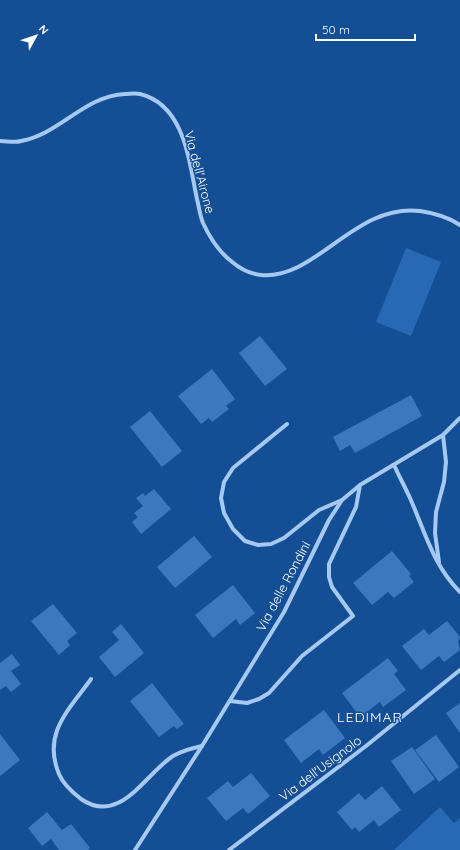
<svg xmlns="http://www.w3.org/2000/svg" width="460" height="850" viewBox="0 0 460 850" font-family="Quicksand,sans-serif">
<rect width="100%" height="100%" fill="#144f96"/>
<g fill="#2769b5">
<polygon points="406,248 441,262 411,336 376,322"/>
<polygon points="440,807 454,823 460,818 460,850 394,850"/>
</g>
<g fill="#3d78be">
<polygon points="260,336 287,369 265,386 239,353"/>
<polygon points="212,369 235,399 226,406 229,409 212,422 209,418 201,424 178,396"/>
<polygon points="411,395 422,416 355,453 350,445 340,451 333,437"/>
<polygon points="150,411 182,451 162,467 130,427"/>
<polygon points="154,489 171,509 141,534 132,522 138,517 134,513 143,506 136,498 143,493 145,496"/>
<polygon points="194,536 212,557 175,588 157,567"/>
<polygon points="392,551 411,574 409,576 414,582 394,598 388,592 372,605 353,583"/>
<polygon points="233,585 255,613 240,625 236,619 213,638 195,615"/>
<polygon points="53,604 77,633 67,641 70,645 59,655 31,621"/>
<polygon points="447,621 460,637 458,642 460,650 444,662 439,656 421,670 402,646 424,629 429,635"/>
<polygon points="121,624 144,653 115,677 99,657 119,640 112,632"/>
<polygon points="12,654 20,665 11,671 21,684 11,692 6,686 0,690 0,663"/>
<polygon points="388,658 398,671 394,674 406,690 383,707 380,702 360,717 342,693"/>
<polygon points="152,683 184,724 177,729 174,726 159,737 130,701"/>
<polygon points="460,703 460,733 446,713"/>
<polygon points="324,710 345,738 323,755 319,749 301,763 284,740"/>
<polygon points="0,734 20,760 0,776"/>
<polygon points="436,735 459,767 439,782 415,750"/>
<polygon points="412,747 435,779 414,794 391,761"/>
<polygon points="251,773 270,796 248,814 243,808 226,821 207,798 228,781 233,787"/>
<polygon points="382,786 401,810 379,827 374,820 359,832 355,827 352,830 337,812 359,793 365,800"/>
<polygon points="47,812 62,830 71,824 90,848 88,850 59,850 51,839 42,846 28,828"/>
</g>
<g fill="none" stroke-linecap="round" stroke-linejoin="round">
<g stroke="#a5c9f2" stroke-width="4">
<path d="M 0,141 C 7,141 15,143 21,141 C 60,134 84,96 125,94 C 129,94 135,93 140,94 C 185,105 189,162 197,199 C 199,207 200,216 203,223 C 210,238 218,251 231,261 C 239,268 250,274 261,275 C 316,280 355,203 420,211 C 434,213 448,217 460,225"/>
<polyline points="287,424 233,468 224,482 221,498 224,513 233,529 245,541 258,545 271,544 284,538 319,510 342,500"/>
<path d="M 394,465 C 399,476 405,487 410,498 C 425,532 433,565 460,592"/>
<polyline points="439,562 435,533 436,512 444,482 446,462 443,435"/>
<path d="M 91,679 C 69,710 42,733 59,774 C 63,784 72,792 81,799 C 120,826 145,774 173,756 C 182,751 192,748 202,746"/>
<polyline points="230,701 247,703 259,699 269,693 302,656 353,616 332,587 329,577 329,564 356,507 360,485"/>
<polyline points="135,850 202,746 284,612 329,520 342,500 360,485 443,435 460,418"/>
<polyline points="229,850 366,746 460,670"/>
</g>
</g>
<g text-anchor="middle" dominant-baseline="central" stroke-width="3" stroke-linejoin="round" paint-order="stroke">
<g font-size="13" fill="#fff" stroke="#144f96">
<text transform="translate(200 172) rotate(75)">Via dell'Airone</text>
<text transform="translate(283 586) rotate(-62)">Via delle Rondini</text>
<text transform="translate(320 768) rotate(-37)">Via dell'Usignolo</text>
</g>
<g font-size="14" letter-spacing="1" fill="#fff" stroke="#144f96">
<text x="370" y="717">LEDIMAR</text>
</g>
</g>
<g transform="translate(36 36) rotate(50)" stroke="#144f96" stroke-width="3" paint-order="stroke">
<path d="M0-3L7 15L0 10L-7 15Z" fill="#ffffff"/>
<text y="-6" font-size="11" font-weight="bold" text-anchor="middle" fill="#ffffff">N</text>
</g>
<path d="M316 34v6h99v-6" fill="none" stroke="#ffffff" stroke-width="2"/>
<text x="322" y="34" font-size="12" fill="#ffffff" stroke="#144f96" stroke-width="3" paint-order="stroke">50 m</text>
</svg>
